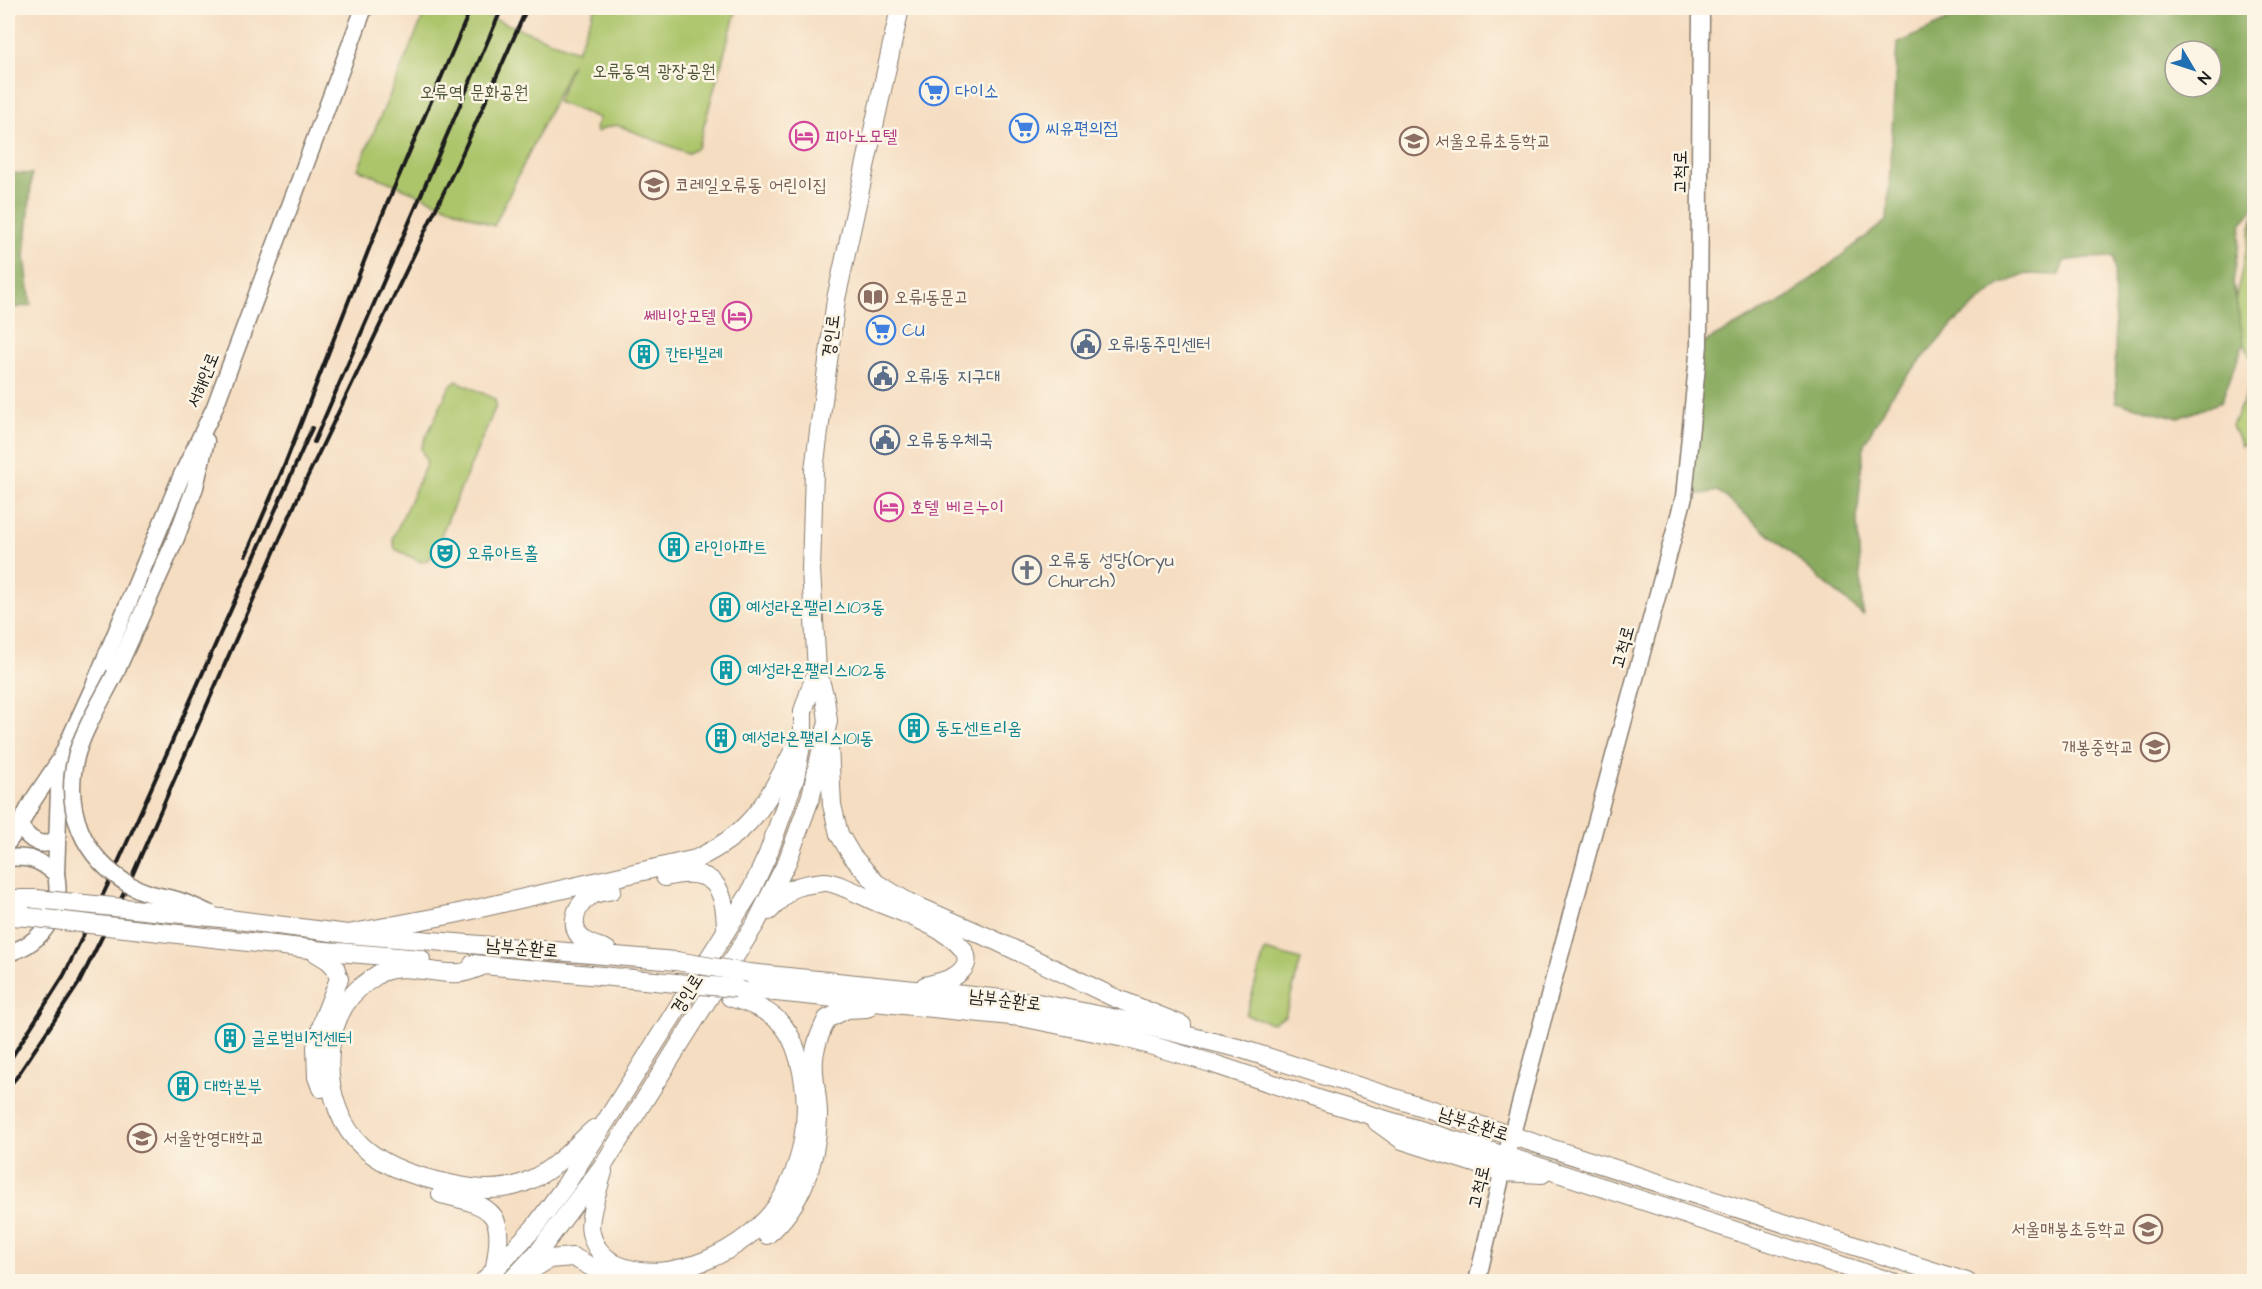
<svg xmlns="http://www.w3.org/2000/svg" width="2262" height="1289" viewBox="0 0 2262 1289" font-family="'Architects Daughter','Poor Story',sans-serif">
<rect width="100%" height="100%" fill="#fcf5e5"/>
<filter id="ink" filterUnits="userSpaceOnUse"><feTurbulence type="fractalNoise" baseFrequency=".0167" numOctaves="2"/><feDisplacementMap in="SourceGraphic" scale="12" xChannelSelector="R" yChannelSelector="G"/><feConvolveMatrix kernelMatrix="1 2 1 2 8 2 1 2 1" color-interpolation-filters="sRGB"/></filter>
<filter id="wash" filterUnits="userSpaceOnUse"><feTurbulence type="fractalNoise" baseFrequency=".008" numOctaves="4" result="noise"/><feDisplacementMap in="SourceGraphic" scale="24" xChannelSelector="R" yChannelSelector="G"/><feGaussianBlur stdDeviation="1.35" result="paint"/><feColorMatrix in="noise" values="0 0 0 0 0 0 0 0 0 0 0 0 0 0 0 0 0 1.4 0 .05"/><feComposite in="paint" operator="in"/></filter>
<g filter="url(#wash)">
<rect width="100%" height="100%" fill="#f5ddc1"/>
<g fill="#acc56b" stroke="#647044" stroke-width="1.5">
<polygon points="427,8 466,8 577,51 595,8 737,8 698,147 687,153 617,125 604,128 597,132 595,129 599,118 557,102 572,64 494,226 358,169"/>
<polygon points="2254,215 2254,364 2231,319"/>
<polygon points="2254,377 2254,441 2241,446 2232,425"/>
<polygon points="457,381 495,399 496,406 433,554 430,559 421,562 395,549 393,538 427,463 421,448 450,386"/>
<polygon points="1265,950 1301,960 1285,1016 1272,1023 1246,1015"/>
</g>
<g fill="#89aa5f" stroke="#52633e" stroke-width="1.5" fill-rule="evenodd">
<path d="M 1974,8 L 2254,8 L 2254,209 L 2242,223 L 2233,283 L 2244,343 L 2221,402 L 2179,418 L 2116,402 L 2114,257 L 2086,258 L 2064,261 L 2059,275 L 2027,274 L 1998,286 L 1953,324 L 1894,391 L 1864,444 L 1857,520 L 1863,615 L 1718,491 L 1684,497 L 1699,345 L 1787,298 L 1887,220 L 1897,44 ZM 2175,51 L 2211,51 L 2211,87 L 2175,87 Z"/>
<polygon points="8,173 32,174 25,257 31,305 8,309"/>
</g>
</g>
<g filter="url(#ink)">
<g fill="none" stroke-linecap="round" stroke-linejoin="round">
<g stroke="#887c6e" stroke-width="19">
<g id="secondary">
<polyline points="115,674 176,538 195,487 206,441"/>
<path d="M 20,825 C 27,839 45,852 57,837"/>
<polyline points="8,842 20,825 32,802 60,760 92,690 181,477 214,409 364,8"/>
<path d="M 8,858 C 29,856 40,860 56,874 C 63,911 44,943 8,953"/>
<polyline points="56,874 60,761"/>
<polyline points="1477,1282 1506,1156 1684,497 1699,345 1701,8"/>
</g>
</g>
<g stroke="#887c6e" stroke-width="20">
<g id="primary">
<polyline points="829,746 832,805 839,834 852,856 876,883 908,902 994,940 1113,997 1182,1025"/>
<path d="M 665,877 C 713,865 726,886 726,931"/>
<polyline points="8,899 36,899"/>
<path d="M 769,911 C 776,905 784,894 792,889 C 800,885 815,883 824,882 C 835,881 867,898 879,903 C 897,910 994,944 959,973 C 950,981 936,983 925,986"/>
<polyline points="8,916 28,917"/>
<polyline points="221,918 348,934 676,961"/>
<path d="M 348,934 L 454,914 L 696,859 C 755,831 767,800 796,746"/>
<polyline points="310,949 328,960 335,967 339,979 324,1017 316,1047 317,1077 321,1088"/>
<polyline points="314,950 421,959"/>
<path d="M 607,950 C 600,947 591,945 585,941 C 568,930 574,907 589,897 C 595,892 604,892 612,890"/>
<polyline points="473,964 676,983"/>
<path d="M 485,965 C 477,968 467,973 459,973 C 434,975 406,962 382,972 C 377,974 372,979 367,982 C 316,1016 319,1108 363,1147 C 388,1169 418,1177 450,1184 C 475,1190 506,1192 530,1180 C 555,1169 574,1147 594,1129"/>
<polyline points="749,973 1033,1002 1127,1021 1242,1049 1967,1282"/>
<polyline points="736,988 1021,1017 1129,1039 1211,1063 1330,1103 1506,1156 1892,1282"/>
<polyline points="1377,1122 1402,1140 1502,1172 1542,1174"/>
<path d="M 603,1172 C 599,1187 587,1219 591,1233 C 594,1247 603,1257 615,1264 C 669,1289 748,1250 779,1203 C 802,1167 811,1119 803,1077 C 794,1027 778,1011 730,997"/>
<path d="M 441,1194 C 498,1207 505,1214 494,1272"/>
<path d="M 767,1235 C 801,1206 816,1163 818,1119 C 819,1099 812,1078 814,1058 C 815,1044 821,1031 827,1019 L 847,1009 L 867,1008"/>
<polyline points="528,1272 549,1259 573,1257 619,1282"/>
<polyline points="483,1282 533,1229 565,1186 750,893 768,854 795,778 803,735 803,711 817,670"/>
<polyline points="510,1282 540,1250 604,1164 756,923 787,862 811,796 828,721 825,698 817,670 811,570 814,470 836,299 900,8"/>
</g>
</g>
<use href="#secondary" stroke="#fff" stroke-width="16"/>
<use href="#primary" stroke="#fff" stroke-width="18"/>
<g stroke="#1c1c1c" stroke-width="4">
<polyline points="314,442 502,8"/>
<polyline points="246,555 285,464 381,218 471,8"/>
<polyline points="8,1063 64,975 112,876 312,428"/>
<polyline points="8,1087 16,1078 79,983 128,885 303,486 463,152 527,8"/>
</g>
<g stroke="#887c6e" stroke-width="19" stroke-linecap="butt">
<path id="secondary-bridge" d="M 115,674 C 103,698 82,732 76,757 C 63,810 83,858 130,885 C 144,893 158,896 173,899 C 186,902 199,909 211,914"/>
</g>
<g stroke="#887c6e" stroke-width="20" stroke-linecap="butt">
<g id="primary-bridge">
<polyline points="36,899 221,918"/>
<polyline points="28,917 310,949"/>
<polyline points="676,961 749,973"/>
<polyline points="676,983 736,988"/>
</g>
</g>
<use href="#secondary-bridge" stroke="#fff" stroke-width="16"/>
<use href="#primary-bridge" stroke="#fff" stroke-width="18"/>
</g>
</g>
<defs>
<g id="supermarket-ring" transform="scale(1.5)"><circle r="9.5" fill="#fcf5e5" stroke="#3f7fe0" stroke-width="1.5"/><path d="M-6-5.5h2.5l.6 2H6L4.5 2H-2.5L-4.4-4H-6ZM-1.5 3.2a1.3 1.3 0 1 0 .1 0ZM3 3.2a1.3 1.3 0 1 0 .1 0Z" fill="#3f7fe0"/></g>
<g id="hotel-ring" transform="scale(1.5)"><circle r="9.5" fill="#fcf5e5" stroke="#d1479c" stroke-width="1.5"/><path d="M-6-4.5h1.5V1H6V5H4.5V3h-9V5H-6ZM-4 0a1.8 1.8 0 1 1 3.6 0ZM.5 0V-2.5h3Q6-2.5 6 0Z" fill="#d1479c"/></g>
<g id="school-ring" transform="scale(1.5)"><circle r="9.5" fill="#fcf5e5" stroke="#8d6e63" stroke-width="1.5"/><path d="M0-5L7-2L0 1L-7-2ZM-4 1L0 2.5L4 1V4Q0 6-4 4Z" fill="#8d6e63"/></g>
<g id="library-ring" transform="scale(1.5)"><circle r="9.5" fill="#fcf5e5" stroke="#8d6e63" stroke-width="1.5"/><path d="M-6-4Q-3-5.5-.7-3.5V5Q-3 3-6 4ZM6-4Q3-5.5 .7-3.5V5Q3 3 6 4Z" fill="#8d6e63"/></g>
<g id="civic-ring" transform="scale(1.5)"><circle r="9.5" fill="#fcf5e5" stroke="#5c6f8a" stroke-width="1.5"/><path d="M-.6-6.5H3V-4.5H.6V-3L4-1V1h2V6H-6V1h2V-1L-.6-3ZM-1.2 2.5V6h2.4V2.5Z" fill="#5c6f8a"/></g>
<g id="building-ring" transform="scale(1.5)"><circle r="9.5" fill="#fcf5e5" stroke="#0f9aa8" stroke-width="1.5"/><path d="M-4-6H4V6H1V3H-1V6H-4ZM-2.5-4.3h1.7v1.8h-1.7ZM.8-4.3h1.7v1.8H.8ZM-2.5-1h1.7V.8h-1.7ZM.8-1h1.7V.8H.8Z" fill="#0f9aa8"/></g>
<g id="theatre-ring" transform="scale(1.5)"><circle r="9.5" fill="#fcf5e5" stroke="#0f9aa8" stroke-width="1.5"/><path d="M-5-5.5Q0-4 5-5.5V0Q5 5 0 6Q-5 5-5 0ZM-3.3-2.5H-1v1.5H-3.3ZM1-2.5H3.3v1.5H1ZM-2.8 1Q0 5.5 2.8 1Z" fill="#0f9aa8"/></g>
<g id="church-ring" transform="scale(1.5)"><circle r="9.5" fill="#fcf5e5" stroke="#6b7280" stroke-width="1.5"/><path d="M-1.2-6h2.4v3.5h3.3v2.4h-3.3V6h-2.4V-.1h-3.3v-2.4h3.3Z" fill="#6b7280"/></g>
<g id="university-ring" transform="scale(1.5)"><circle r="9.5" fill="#fcf5e5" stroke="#8d6e63" stroke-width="1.5"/><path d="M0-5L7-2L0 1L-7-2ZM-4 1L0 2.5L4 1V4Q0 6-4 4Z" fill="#8d6e63"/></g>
</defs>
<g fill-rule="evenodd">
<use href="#supermarket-ring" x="934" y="91"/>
<use href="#supermarket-ring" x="1024" y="128"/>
<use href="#hotel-ring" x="804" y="136"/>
<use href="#school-ring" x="1414" y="141"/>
<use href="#school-ring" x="654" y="185"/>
<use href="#library-ring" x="873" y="297"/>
<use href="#hotel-ring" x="737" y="316"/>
<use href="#supermarket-ring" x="881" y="330"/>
<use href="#civic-ring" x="1086" y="344"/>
<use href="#building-ring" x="644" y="354"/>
<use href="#civic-ring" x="883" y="376"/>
<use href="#civic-ring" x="885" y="440"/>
<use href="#hotel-ring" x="889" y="507"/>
<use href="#building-ring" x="674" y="547"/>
<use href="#theatre-ring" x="445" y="553"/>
<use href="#church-ring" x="1027" y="570"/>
<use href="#building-ring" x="725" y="607"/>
<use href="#building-ring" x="726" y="670"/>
<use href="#building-ring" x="914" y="728"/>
<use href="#building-ring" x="721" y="738"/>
<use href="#school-ring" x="2155" y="747"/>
<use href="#building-ring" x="230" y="1038"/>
<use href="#building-ring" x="183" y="1086"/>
<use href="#university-ring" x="142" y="1138"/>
<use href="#school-ring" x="2148" y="1229"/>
</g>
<g text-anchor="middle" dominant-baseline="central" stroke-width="5" stroke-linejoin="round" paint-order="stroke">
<g font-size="18" fill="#4e5738" stroke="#fcf5e5">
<text x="654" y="71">오류동역 광장공원</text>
<text x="474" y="92">오류역 문화공원</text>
</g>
<g font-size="18" fill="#366cbe" stroke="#fcf5e5" text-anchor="start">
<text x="955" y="91">다이소</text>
<text x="1045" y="128">씨유편의점</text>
<text x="902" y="330">CU</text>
</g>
<g font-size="18" fill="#b23c85" stroke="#fcf5e5" text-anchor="start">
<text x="825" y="136">피아노모텔</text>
<text x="716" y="316" text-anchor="end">쎄비앙모텔</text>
<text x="910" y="507">호텔 베르누이</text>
</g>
<g font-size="18" fill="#785e54" stroke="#fcf5e5" text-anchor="start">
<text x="1435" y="141">서울오류초등학교</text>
<text x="675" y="185">코레일오류동 어린이집</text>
<text x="894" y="297">오류1동문고</text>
<text x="2134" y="747" text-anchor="end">개봉중학교</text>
<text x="163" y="1138">서울한영대학교</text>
<text x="2127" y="1229" text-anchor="end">서울매봉초등학교</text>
</g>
<g font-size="18" fill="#1c1c1c" stroke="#fcf5e5">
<text transform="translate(1680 172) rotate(-90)">고척로</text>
<text transform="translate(831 336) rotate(-83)">경인로</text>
<text transform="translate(203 380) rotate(-68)">서해안로</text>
<text transform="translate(1623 647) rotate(-75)">고척로</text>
<text transform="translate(522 948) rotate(5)">남부순환로</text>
<text transform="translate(687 994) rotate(-58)">경인로</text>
<text transform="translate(1005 1000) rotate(7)">남부순환로</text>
<text transform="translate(1474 1124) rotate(18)">남부순환로</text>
<text transform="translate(1479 1187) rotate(-77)">고척로</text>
</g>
<g font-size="18" fill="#4e5e75" stroke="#fcf5e5" text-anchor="start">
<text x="1107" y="344">오류1동주민센터</text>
<text x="904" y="376">오류1동 지구대</text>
<text x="906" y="440">오류동우체국</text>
</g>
<g font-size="18" fill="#0d838f" stroke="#fcf5e5" text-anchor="start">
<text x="665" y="354">칸타빌레</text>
<text x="695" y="547">라인아파트</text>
<text x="466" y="553">오류아트홀</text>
<text x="746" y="607">예성라온팰리스103동</text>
<text x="747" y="670">예성라온팰리스102동</text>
<text x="935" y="728">동도센트리움</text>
<text x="742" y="738">예성라온팰리스101동</text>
<text x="251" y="1038">글로벌비전센터</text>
<text x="204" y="1086">대학본부</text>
</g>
<g font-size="18" fill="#5b616d" stroke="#fcf5e5" text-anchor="start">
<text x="1048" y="560">오류동 성당(Oryu<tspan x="1048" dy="21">Church)</tspan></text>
</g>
</g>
<rect width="2262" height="1289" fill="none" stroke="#fcf5e5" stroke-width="30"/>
<g transform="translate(2193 69) rotate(129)"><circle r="28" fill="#fcf5e5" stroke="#a29e95" stroke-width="1.5"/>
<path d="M0-4.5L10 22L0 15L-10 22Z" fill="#1f6fb2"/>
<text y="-9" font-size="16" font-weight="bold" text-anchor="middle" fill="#1c1c1c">N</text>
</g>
</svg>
